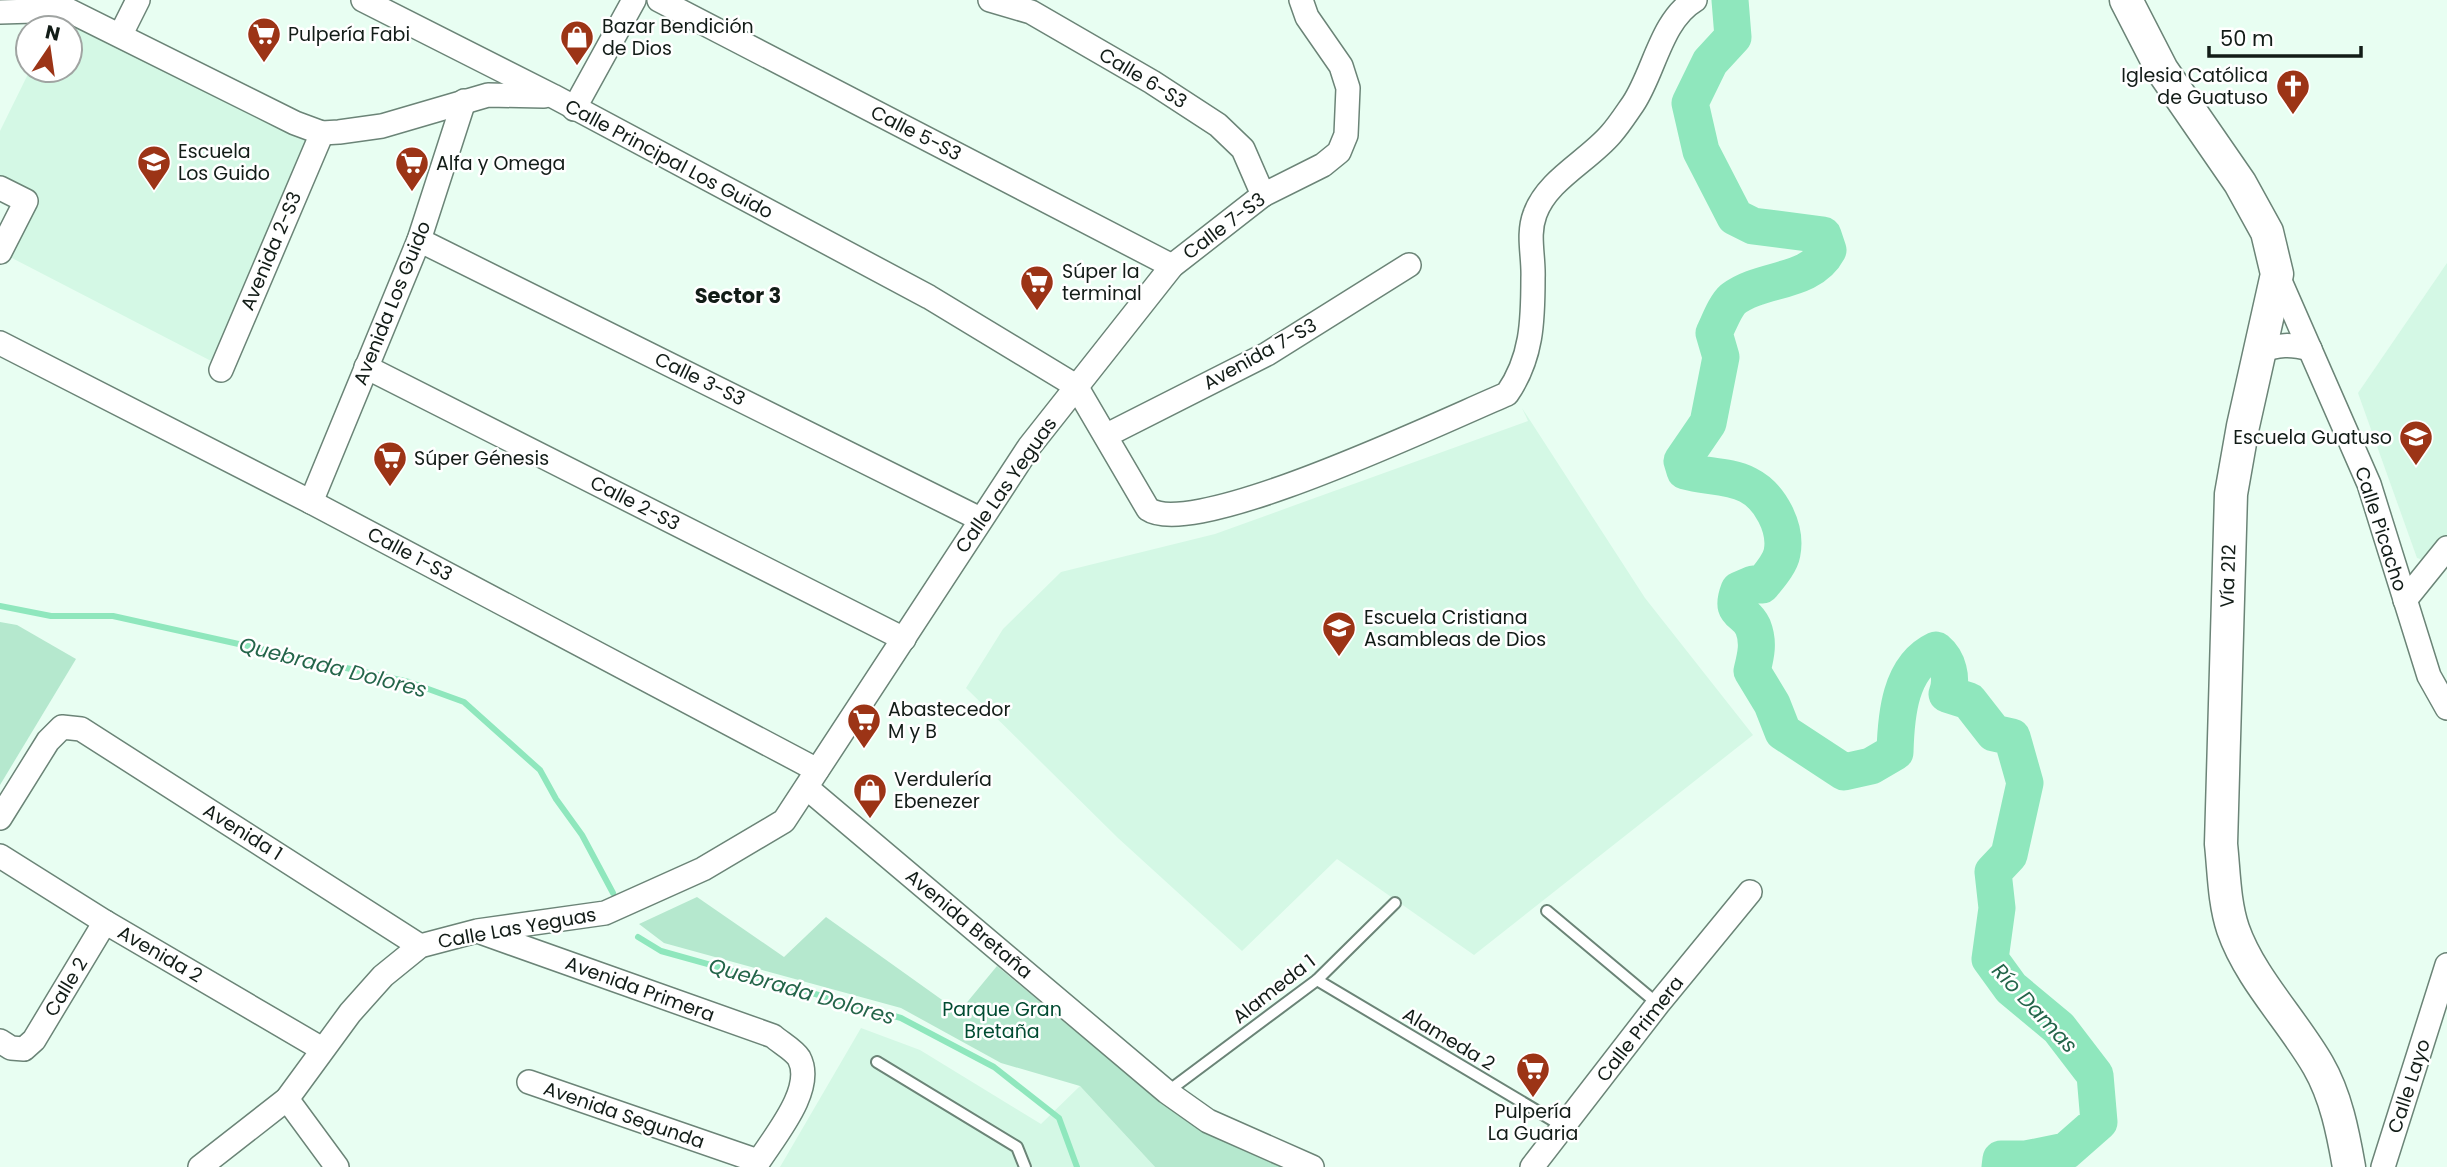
<svg xmlns="http://www.w3.org/2000/svg" width="2447" height="1167" viewBox="0 0 2447 1167" font-family="Poppins,sans-serif">
<rect width="100%" height="100%" fill="#e8fef2"/>
<g fill="#d4f8e5">
<polygon points="56,17 311,140 215,363 10,257 38,202 0,181 0,131 30,70 70,70 70,28 51,28"/>
<polygon points="2447,263 2447,540 2426,561 2417,558 2358,393"/>
<polygon points="1522,408 1645,598 1753,735 1474,955 1337,859 1242,951 1118,838 966,688 1003,629 1061,572 1215,534 1528,421"/>
<polygon points="861,1028 920,1050 1041,1124 1080,1086 1155,1167 780,1167"/>
</g>
<g fill="#b5e8ce">
<polygon points="0,622 17,625 76,659 0,785"/>
<polygon points="697,897 784,957 826,917 959,1012 997,966 1128,1075 1200,1129 1281,1167 1155,1167 1080,1086 1001,1063 901,1008 664,943 639,924"/>
</g>
<g fill="none" stroke-linecap="round" stroke-linejoin="round">
<g stroke="#8fe7bd" stroke-width="6">
<polyline points="0,606 51,616 113,616 409,682 464,702 540,770 556,799 582,835 613,893"/>
<polyline points="638,937 661,951 901,1018 994,1067 1059,1118 1077,1167"/>
</g>
<path stroke="#8fe7bd" stroke-width="37" d="M 1730,0 L 1733,37 L 1710,62 L 1690,103 L 1701,151 L 1735,217 L 1753,226 L 1823,235 L 1828,250 C 1810,284 1762,277 1733,299 C 1725,306 1719,323 1714,333 L 1721,357 L 1708,423 L 1682,461 L 1685,471 C 1706,477 1728,475 1748,485 C 1770,496 1787,528 1782,553 C 1780,564 1769,576 1762,585 L 1753,584 L 1739,590 C 1729,616 1745,609 1753,627 C 1759,642 1756,655 1752,671 L 1772,704 L 1783,732 L 1844,772 L 1871,766 L 1895,752 C 1896,715 1900,667 1936,650 C 1948,660 1953,678 1947,694 L 1969,701 L 1994,733 L 2012,737 L 2025,783 L 2009,855 L 1993,872 L 1997,908 L 1990,959 L 2011,988 L 2059,1028 L 2095,1075 L 2099,1122 L 2066,1151 L 2026,1159 L 2001,1159 L 2000,1167"/>
<g stroke="#6b8477" stroke-width="14">
<g id="service">
<polyline points="1547,911 1658,1004"/>
<polyline points="1317,980 1564,1127"/>
<polyline points="877,1062 1017,1147 1025,1167"/>
<polyline points="1167,1092 1317,980 1395,903"/>
</g>
</g>
<g stroke="#6b8477" stroke-width="26">
<g id="minor">
<path d="M 363,0 L 553,96 L 929,297 L 1076,386 L 1148,509 C 1194,541 1449,418 1507,394 C 1532,358 1533,321 1533,278 C 1534,256 1527,235 1535,214 C 1547,180 1588,161 1611,134 C 1619,125 1626,114 1633,104 C 1654,73 1661,20 1695,0"/>
<polyline points="659,0 1172,266"/>
<polyline points="990,0 1031,12 1152,82 1218,125 1243,149 1263,195"/>
<polyline points="0,12 68,10 295,123 322,133 339,132 382,126 488,95 544,96"/>
<polyline points="121,34 138,0"/>
<polyline points="574,109 634,0"/>
<polyline points="0,188 26,201 0,252"/>
<polyline points="419,240 980,519"/>
<polyline points="2277,274 2369,484 2429,676 2447,708"/>
<polyline points="0,343 311,502 817,770"/>
<path d="M 2259,352 C 2278,344 2291,344 2310,349"/>
<polyline points="366,367 904,639"/>
<polyline points="221,370 322,133"/>
<polyline points="1107,435 1267,354 1409,265"/>
<polyline points="311,502 419,240 464,101"/>
<polyline points="2405,600 2447,548"/>
<polyline points="807,788 1167,1092 1208,1121 1312,1167"/>
<polyline points="0,818 48,741 62,727 81,729 420,946"/>
<polyline points="0,856 105,922 322,1049"/>
<path d="M 483,933 L 773,1036 C 781,1043 794,1050 799,1058 C 816,1090 772,1139 755,1167"/>
<polyline points="0,1041 11,1048 24,1049 34,1040 105,922"/>
<polyline points="529,1082 758,1161"/>
<polyline points="287,1099 337,1167"/>
<polyline points="200,1167 287,1099 350,1013 383,976 420,946 477,931 605,913 703,869 784,821 1029,447 1172,266 1263,195 1323,165 1339,152 1346,135 1348,88 1341,66 1307,17 1301,0"/>
<polyline points="1532,1167 1658,1004 1750,892"/>
<polyline points="2383,1167 2447,965"/>
</g>
</g>
<g stroke="#6b8477" stroke-width="35">
<path id="secondary" d="M 2126,0 L 2162,70 L 2240,183 L 2267,232 L 2277,274 L 2243,426 L 2231,494 L 2221,844 C 2224,872 2224,902 2233,929 C 2250,978 2292,1020 2318,1065 C 2336,1096 2343,1133 2349,1167"/>
</g>
<use href="#service" stroke="#fff" stroke-width="10"/>
<use href="#minor" stroke="#fff" stroke-width="23"/>
<use href="#secondary" stroke="#fff" stroke-width="32"/>
</g>
<defs>
<g id="supermarket-pin" transform="scale(1.75)"><path d="M0 17L-7.5 6A9.5 9.5 0 1 1 7.5 6Z" fill="#9c3416" stroke="#fff"/><path d="M-6-5.5h2.5l.6 2H6L4.5 2H-2.5L-4.4-4H-6ZM-1.5 3.2a1.3 1.3 0 1 0 .1 0ZM3 3.2a1.3 1.3 0 1 0 .1 0Z" fill="#fff"/></g>
<g id="shop-pin" transform="scale(1.75)"><path d="M0 17L-7.5 6A9.5 9.5 0 1 1 7.5 6Z" fill="#9c3416" stroke="#fff"/><path d="M-5-2.5h2.3a2.7 3.5 0 0 1 5.4 0H5L5.5 6h-11ZM-1.5-2.5h3a1.5 2.3 0 0 0-3 0Z" fill="#fff"/></g>
<g id="church-pin" transform="scale(1.75)"><path d="M0 17L-7.5 6A9.5 9.5 0 1 1 7.5 6Z" fill="#9c3416" stroke="#fff"/><path d="M-1.2-6h2.4v3.5h3.3v2.4h-3.3V6h-2.4V-.1h-3.3v-2.4h3.3Z" fill="#fff"/></g>
<g id="school-pin" transform="scale(1.75)"><path d="M0 17L-7.5 6A9.5 9.5 0 1 1 7.5 6Z" fill="#9c3416" stroke="#fff"/><path d="M0-5L7-2L0 1L-7-2ZM-4 1L0 2.5L4 1V4Q0 6-4 4Z" fill="#fff"/></g>
</defs>
<g fill-rule="evenodd">
<use href="#supermarket-pin" x="264" y="34"/>
<use href="#shop-pin" x="577" y="37"/>
<use href="#church-pin" x="2293" y="86"/>
<use href="#school-pin" x="154" y="162"/>
<use href="#supermarket-pin" x="412" y="163"/>
<use href="#supermarket-pin" x="1037" y="282"/>
<use href="#school-pin" x="2416" y="437"/>
<use href="#supermarket-pin" x="390" y="458"/>
<use href="#school-pin" x="1339" y="628"/>
<use href="#supermarket-pin" x="864" y="720"/>
<use href="#shop-pin" x="870" y="790"/>
<use href="#supermarket-pin" x="1533" y="1069"/>
</g>
<g text-anchor="middle" dominant-baseline="central" stroke-width="5" stroke-linejoin="round" paint-order="stroke">
<g font-size="19" fill="#121c17" stroke="#fff" text-anchor="start">
<text x="602" y="26">Bazar Bendición<tspan x="602" dy="22">de Dios</tspan></text>
<text x="288" y="34">Pulpería Fabi</text>
<text x="2268" y="75" text-anchor="end">Iglesia Católica<tspan x="2268" dy="22">de Guatuso</tspan></text>
<text x="178" y="151">Escuela<tspan x="178" dy="22">Los Guido</tspan></text>
<text x="436" y="163">Alfa y Omega</text>
<text x="1062" y="271">Súper la<tspan x="1062" dy="22">terminal</tspan></text>
<text x="2392" y="437" text-anchor="end">Escuela Guatuso</text>
<text x="414" y="458">Súper Génesis</text>
<text x="1364" y="617">Escuela Cristiana<tspan x="1364" dy="22">Asambleas de Dios</tspan></text>
<text x="888" y="709">Abastecedor<tspan x="888" dy="22">M y B</tspan></text>
<text x="894" y="779">Verdulería<tspan x="894" dy="22">Ebenezer</tspan></text>
<text x="1533" y="1111" text-anchor="middle">Pulpería<tspan x="1533" dy="22">La Guaria</tspan></text>
</g>
<g font-size="19" fill="#121c17" stroke="#fff">
<text transform="translate(1143 78) rotate(31)">Calle 6-S3</text>
<text transform="translate(916 133) rotate(27)">Calle 5-S3</text>
<text transform="translate(669 159) rotate(28)">Calle Principal Los Guido</text>
<text transform="translate(1224 226) rotate(-37)">Calle 7-S3</text>
<text transform="translate(271 251) rotate(-67)">Avenida 2-S3</text>
<text transform="translate(392 303) rotate(-68)">Avenida Los Guido</text>
<text transform="translate(1260 354) rotate(-29)">Avenida 7-S3</text>
<text transform="translate(700 379) rotate(26)">Calle 3-S3</text>
<text transform="translate(1006 485) rotate(-55)">Calle Las Yeguas</text>
<text transform="translate(635 503) rotate(27)">Calle 2-S3</text>
<text transform="translate(2381 529) rotate(72)">Calle Picacho</text>
<text transform="translate(410 554) rotate(28)">Calle 1-S3</text>
<text transform="translate(2228 576) rotate(-88)">Vía 212</text>
<text transform="translate(243 832) rotate(32)">Avenida 1</text>
<text transform="translate(969 924) rotate(40)">Avenida Bretaña</text>
<text transform="translate(517 928) rotate(-10)">Calle Las Yeguas</text>
<text transform="translate(160 954) rotate(30)">Avenida 2</text>
<text transform="translate(66 987) rotate(-59)">Calle 2</text>
<text transform="translate(640 989) rotate(20)">Avenida Primera</text>
<text transform="translate(1274 989) rotate(-38)">Alameda 1</text>
<text transform="translate(1640 1029) rotate(-52)">Calle Primera</text>
<text transform="translate(1449 1039) rotate(31)">Alameda 2</text>
<text transform="translate(2409 1086) rotate(-72)">Calle Layo</text>
<text transform="translate(624 1115) rotate(19)">Avenida Segunda</text>
</g>
<g font-size="19" fill="#004b31" stroke="#fff">
<text x="1002" y="1009">Parque Gran<tspan x="1002" dy="22">Bretaña</tspan></text>
</g>
<g font-size="21" font-weight="bold" fill="#121c17" stroke="#fff">
<text x="738" y="295">Sector 3</text>
</g>
<g font-size="21" font-style="italic" fill="#24654a" stroke="#fff">
<text transform="translate(333 667) rotate(14)">Quebrada Dolores</text>
<text transform="translate(802 991) rotate(16)">Quebrada Dolores</text>
<text transform="translate(2035 1008) rotate(47)">Río Damas</text>
</g>
</g>
<g transform="translate(49 49) rotate(13)"><circle r="33" fill="#ffffff" stroke="#a0a4a2" stroke-width="2"/>
<path d="M0-5L12 26L0 18L-12 26Z" fill="#9c3416"/>
<text y="-10" font-size="19" font-weight="bold" text-anchor="middle" fill="#121c17">N</text>
</g>
<path d="M2209 46v10h152v-10" fill="none" stroke="#121c17" stroke-width="3.5"/>
<text x="2220" y="46" font-size="21" fill="#121c17" stroke="#ffffff" stroke-width="5" paint-order="stroke">50 m</text>
</svg>
